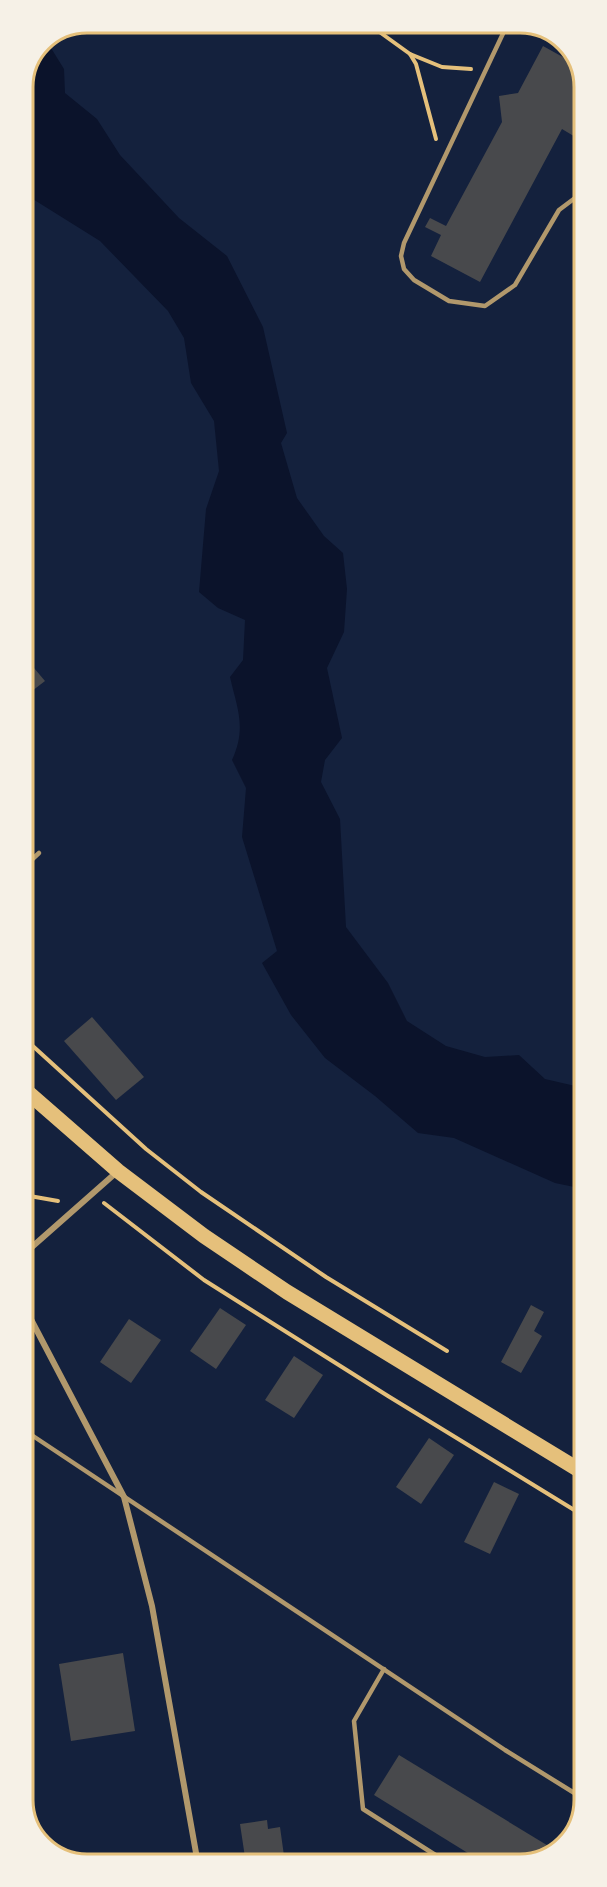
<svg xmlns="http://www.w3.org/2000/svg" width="607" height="1887" viewBox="0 0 607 1887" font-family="Overpass,sans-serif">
<rect width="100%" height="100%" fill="#14213d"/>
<path fill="#0b132b" d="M 46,40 L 64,69 L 65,93 L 97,119 L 120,155 L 179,218 L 227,256 L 263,327 L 287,433 L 281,443 L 297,498 L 324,536 L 343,553 L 347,589 L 344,632 L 327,668 L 342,738 L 325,760 L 321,782 L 340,819 L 346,927 L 388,983 L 407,1021 L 446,1046 L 485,1057 L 519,1055 L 545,1079 L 584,1088 L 584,1189 L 555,1183 L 454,1138 L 418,1133 L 375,1096 L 325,1058 L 291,1015 L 262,963 L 277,951 L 242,837 L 246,788 L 232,760 C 247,728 237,708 230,677 L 243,660 L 245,620 L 218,608 L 199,592 L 206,509 L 219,471 L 214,421 L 191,383 L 184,338 L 168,311 L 100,241 L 28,196 L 23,189 L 23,83 L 42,41 Z"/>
<g fill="#48494c">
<polygon points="543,46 579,66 582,71 582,91 580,96 582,98 582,141 562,129 480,282 431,256 441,235 425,227 430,218 446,226 502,122 499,96 518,93"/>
<polygon points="23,655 45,681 23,698"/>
<polygon points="92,1017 144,1077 116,1100 64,1041"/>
<polygon points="531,1305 544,1312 534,1331 542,1336 521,1373 501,1362"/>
<polygon points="220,1308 246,1325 216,1369 190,1351"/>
<polygon points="129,1319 161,1340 131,1383 100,1362"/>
<polygon points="294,1356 323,1375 294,1418 265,1400"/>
<polygon points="429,1438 454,1455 421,1504 396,1487"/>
<polygon points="494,1482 519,1494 490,1554 464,1542"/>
<polygon points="123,1653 135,1731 71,1741 59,1664"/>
<polygon points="399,1755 555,1850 536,1862 484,1863 374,1795"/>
<polygon points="267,1820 268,1829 280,1827 285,1863 246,1864 240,1824"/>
</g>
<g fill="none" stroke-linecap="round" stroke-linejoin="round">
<g stroke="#e5c07b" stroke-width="4">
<polyline points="367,23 410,54 442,67 471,69"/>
<polyline points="410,54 416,64 436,139"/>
<polyline points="24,1038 146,1149 201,1192 326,1277 447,1351"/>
<polyline points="24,1195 58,1201"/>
<polyline points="104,1203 204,1280 388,1396 584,1516"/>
</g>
<g stroke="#b1986c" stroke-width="4.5">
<polyline points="508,23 404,243 401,256 404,269 414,280 449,301 485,306 515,285 559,210 583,192"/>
<polyline points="24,867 39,853"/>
<polyline points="24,1430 505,1750 584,1799"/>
<polyline points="384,1669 354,1721 363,1809 448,1863"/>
</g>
<g stroke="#b1986c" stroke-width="6">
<polyline points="24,1254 118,1171"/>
<polyline points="24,1306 124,1497 152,1606 198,1864"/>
</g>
<polyline stroke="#e5c07b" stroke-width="15" points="24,1089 118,1171 204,1236 287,1292 584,1473"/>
</g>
<path d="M0 0H607V1887H0ZM87 33H520A54 54 0 0 1 574 87V1800A54 54 0 0 1 520 1854H87A54 54 0 0 1 33 1800V87A54 54 0 0 1 87 33Z" fill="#f6f1e7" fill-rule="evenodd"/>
<path fill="none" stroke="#e5c07b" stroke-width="3" d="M87 33H520A54 54 0 0 1 574 87V1800A54 54 0 0 1 520 1854H87A54 54 0 0 1 33 1800V87A54 54 0 0 1 87 33Z"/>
</svg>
